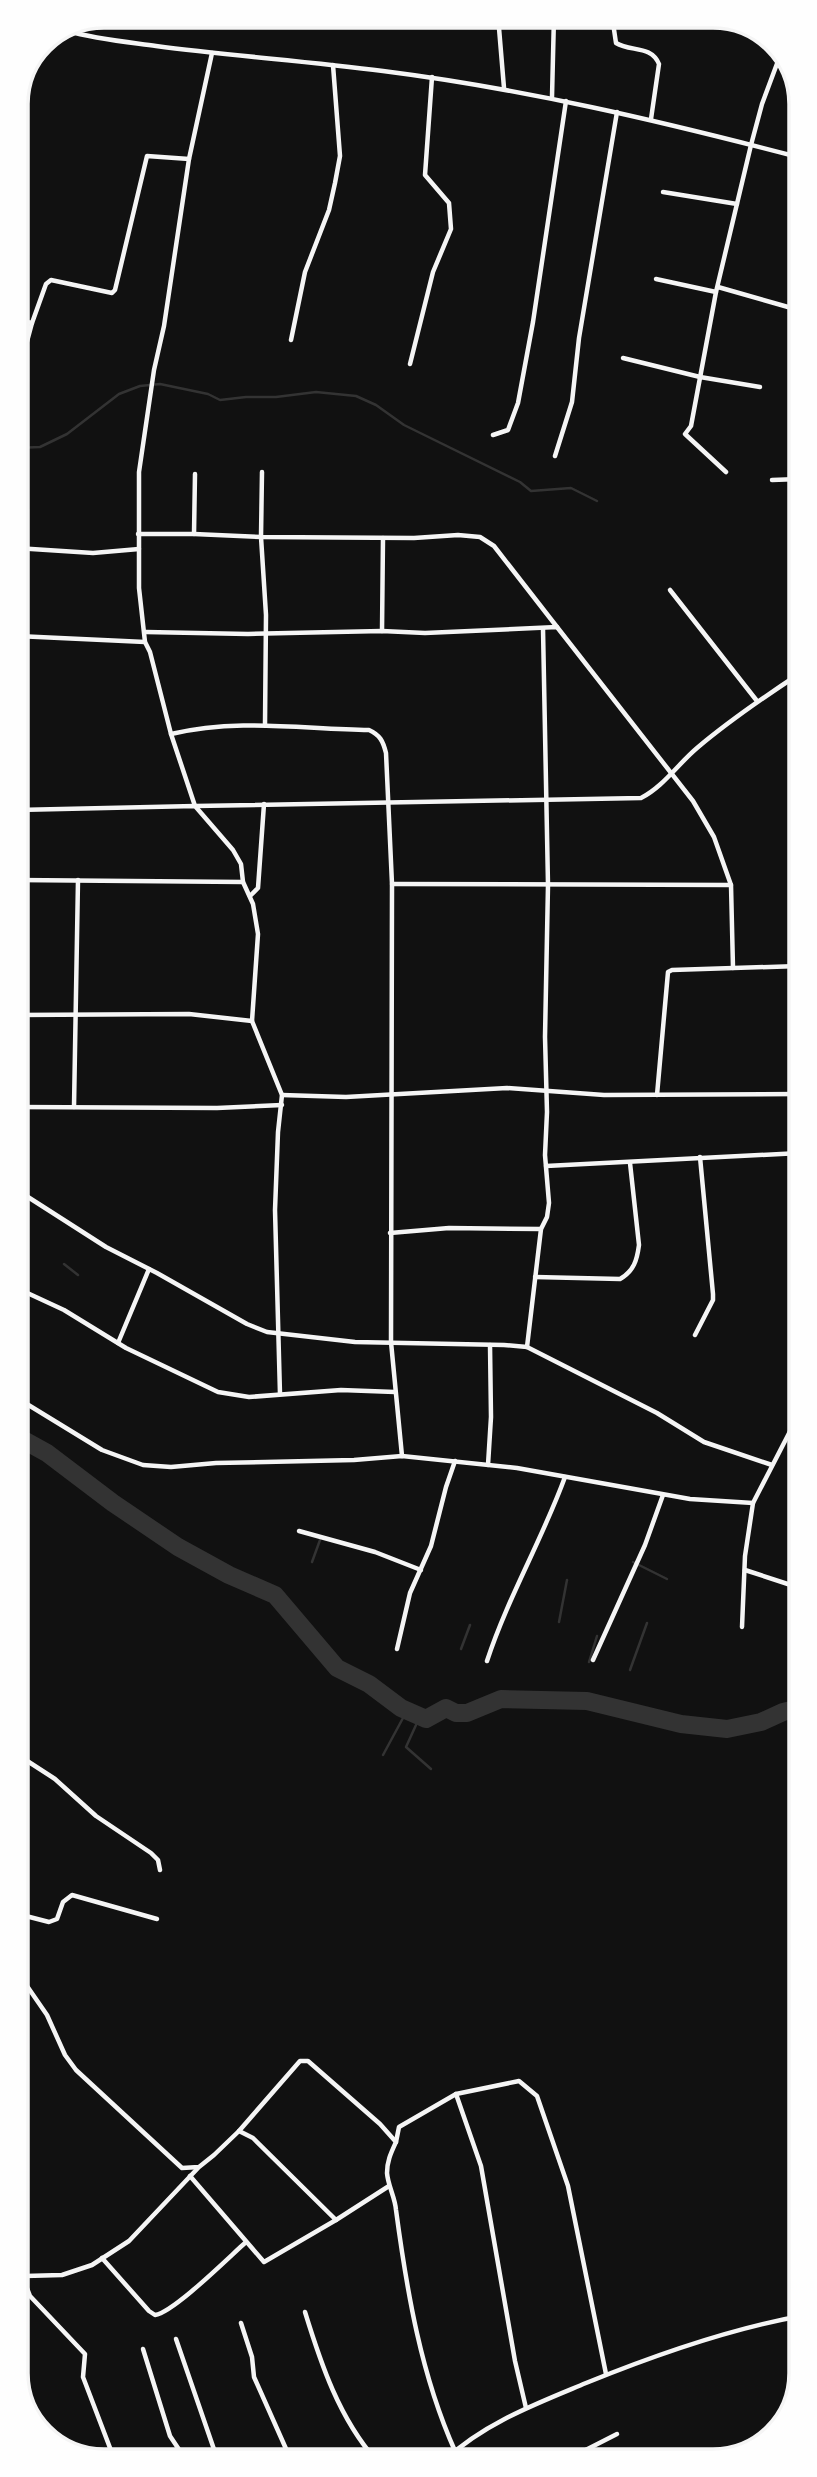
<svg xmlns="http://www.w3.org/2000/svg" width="817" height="2477" viewBox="0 0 817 2477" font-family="'Titillium Web',sans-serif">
<rect width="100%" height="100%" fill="#111"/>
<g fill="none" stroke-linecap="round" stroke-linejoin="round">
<g stroke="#333" stroke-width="2.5">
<polyline points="16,448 40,447 67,434 119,394 140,386 160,384 208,394 220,400 246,397 276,397 316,392 356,396 376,405 404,425 520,482 531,491 571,488 597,501"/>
<polyline points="64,1264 78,1275"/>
<polyline points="312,1562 320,1540"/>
<polyline points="633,1562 667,1579"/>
<polyline points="559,1622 567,1580"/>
<polyline points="461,1649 470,1625"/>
<polyline points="589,1662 597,1636"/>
<polyline points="630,1670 647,1623"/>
<polyline points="416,1725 406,1747 431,1769"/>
<polyline points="383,1755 403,1718"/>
</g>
<polyline stroke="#333" stroke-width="18" points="18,1437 47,1453 113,1503 178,1547 229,1575 275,1595 337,1668 369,1684 401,1708 426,1719 446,1708 456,1713 467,1713 501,1699 587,1701 681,1724 727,1729 761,1722 783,1712 800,1708"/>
<g stroke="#f5f5f5" stroke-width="4.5">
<polyline points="498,16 504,88"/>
<path d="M 612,16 L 616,43 C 631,52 651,45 659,64 L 651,119"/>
<path d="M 67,31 C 96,39 127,42 156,46 C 232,56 308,61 383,71 C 525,89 660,121 798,157"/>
<path d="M 212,53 L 189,159 L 164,326 L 154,370 L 139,472 L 139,588 L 145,642 L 150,652 L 171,734 L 195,806 L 641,798 C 663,787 678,764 697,748 C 729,721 764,697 799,674"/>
<polyline points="552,97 554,16"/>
<polyline points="663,192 737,204"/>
<polyline points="656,279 716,292"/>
<polyline points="718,287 788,307"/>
<polyline points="16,320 32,323 46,284 51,280 112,293 115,290 147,156 189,159"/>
<polyline points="291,340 305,272 329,210 335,183 340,156 333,65"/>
<polyline points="623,358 700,377 760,387"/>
<polyline points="410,364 433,272 451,229 449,203 425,175 432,77"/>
<polyline points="21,398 25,349 32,323"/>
<polyline points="493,435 508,430 518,403 533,322 566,101"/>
<polyline points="555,456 572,402 579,338 617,112"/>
<polyline points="262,472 261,537 414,538 458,535 480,537 494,546 557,627"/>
<polyline points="726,472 685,434 691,426 716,292 751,145 762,104 781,53"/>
<polyline points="772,480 799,479"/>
<polyline points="138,534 194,534 261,537 266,615 265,724"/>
<polyline points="194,534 195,474"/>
<polyline points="16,548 93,553 139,549"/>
<polyline points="670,590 757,701"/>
<polyline points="382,631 383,538"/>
<polyline points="146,632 248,634 382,631 425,633 557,627 693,801 714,837 731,885 733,968"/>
<polyline points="17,636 145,642"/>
<path d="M 171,734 C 239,718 301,729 369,730 C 380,735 383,741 386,753 L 392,884 L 391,1342 L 402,1456"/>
<polyline points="17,810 195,806 233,850 241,864 243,882 253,904 258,934 252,1021 189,1014 17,1015"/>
<polyline points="17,880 243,882"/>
<polyline points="392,884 731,885"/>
<polyline points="250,896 258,888 264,804"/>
<polyline points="252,1021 282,1095 278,1132 275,1210 280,1394"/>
<polyline points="282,1095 346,1097 507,1088 604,1095 800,1094"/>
<polyline points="657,1095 668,972 672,970 799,966"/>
<polyline points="17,1107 217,1108 282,1105"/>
<path d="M 74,1107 C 76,1031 76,956 78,880"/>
<polyline points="546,1166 800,1153"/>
<polyline points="17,1190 106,1247 157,1273 247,1324 267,1332 355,1342 504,1345 527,1347 541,1229 547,1217 549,1203 545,1155 547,1112 545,1037 548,885 543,629"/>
<polyline points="390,1233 449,1228 541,1229"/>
<path d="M 535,1277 L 620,1279 C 634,1271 637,1260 639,1245 L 630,1163"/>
<polyline points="17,1292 23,1291 64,1310 126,1348 218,1392 249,1397 341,1390 395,1392"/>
<polyline points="695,1335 713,1300 713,1294 700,1157"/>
<polyline points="118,1343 149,1269"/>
<polyline points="527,1347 657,1413 704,1442 772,1465"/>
<polyline points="17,1398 102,1450 143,1465 171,1467 216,1463 354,1460 402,1456 517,1468 690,1499 753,1503 800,1412"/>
<polyline points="794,1424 800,1428"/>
<polyline points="488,1465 491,1417 490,1345"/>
<polyline points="299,1531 375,1552 421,1570"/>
<polyline points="745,1570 800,1588"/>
<polyline points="742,1627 745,1556 753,1503"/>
<polyline points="397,1649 410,1593 431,1546 446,1487 455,1461"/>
<polyline points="593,1660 645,1545 663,1495"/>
<path d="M 487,1661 C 508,1597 542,1540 565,1477"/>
<polyline points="18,1755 55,1779 96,1816 151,1853 158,1860 160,1870"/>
<polyline points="18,1914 49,1922 57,1919 63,1902 72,1895 157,1919"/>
<path d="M 18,1973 L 47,2015 L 65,2055 L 76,2070 L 182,2168 L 199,2167 L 214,2155 L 239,2131 L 300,2061 L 308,2061 L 380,2124 L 396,2142 C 391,2153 387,2161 387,2173 C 388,2186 395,2197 396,2210 C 407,2292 421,2375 455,2451"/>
<polyline points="456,2094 481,2166 515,2361 526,2408"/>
<polyline points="396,2142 399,2127 456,2094 519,2081 537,2096 568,2186 606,2374"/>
<polyline points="190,2176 264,2262 336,2220 253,2138 239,2131"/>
<polyline points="336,2220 389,2186"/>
<path d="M 102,2258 L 149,2311 L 155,2315 C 174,2312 229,2257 246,2242"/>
<polyline points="23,2278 30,2296 85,2354 83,2377 115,2461"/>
<polyline points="19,2279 25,2276 62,2275 92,2265 129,2241 198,2168"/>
<path d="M 305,2312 C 321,2364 339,2418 376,2460"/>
<polyline points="241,2323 252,2357 254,2377 291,2460"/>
<polyline points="176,2339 218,2461"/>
<polyline points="143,2349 170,2436 180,2451 182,2461"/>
<polyline points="568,2459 617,2434"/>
<path d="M 445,2460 C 484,2423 538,2403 586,2383 C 655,2355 728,2329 801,2316"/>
</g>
</g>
<path d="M0 0H817V2477H0ZM104 28H713A76 76 0 0 1 789 104V2373A76 76 0 0 1 713 2449H104A76 76 0 0 1 28 2373V104A76 76 0 0 1 104 28Z" fill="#fefefe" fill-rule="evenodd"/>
<path fill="none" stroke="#f5f5f5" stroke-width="3.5" d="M104 28H713A76 76 0 0 1 789 104V2373A76 76 0 0 1 713 2449H104A76 76 0 0 1 28 2373V104A76 76 0 0 1 104 28Z"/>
</svg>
